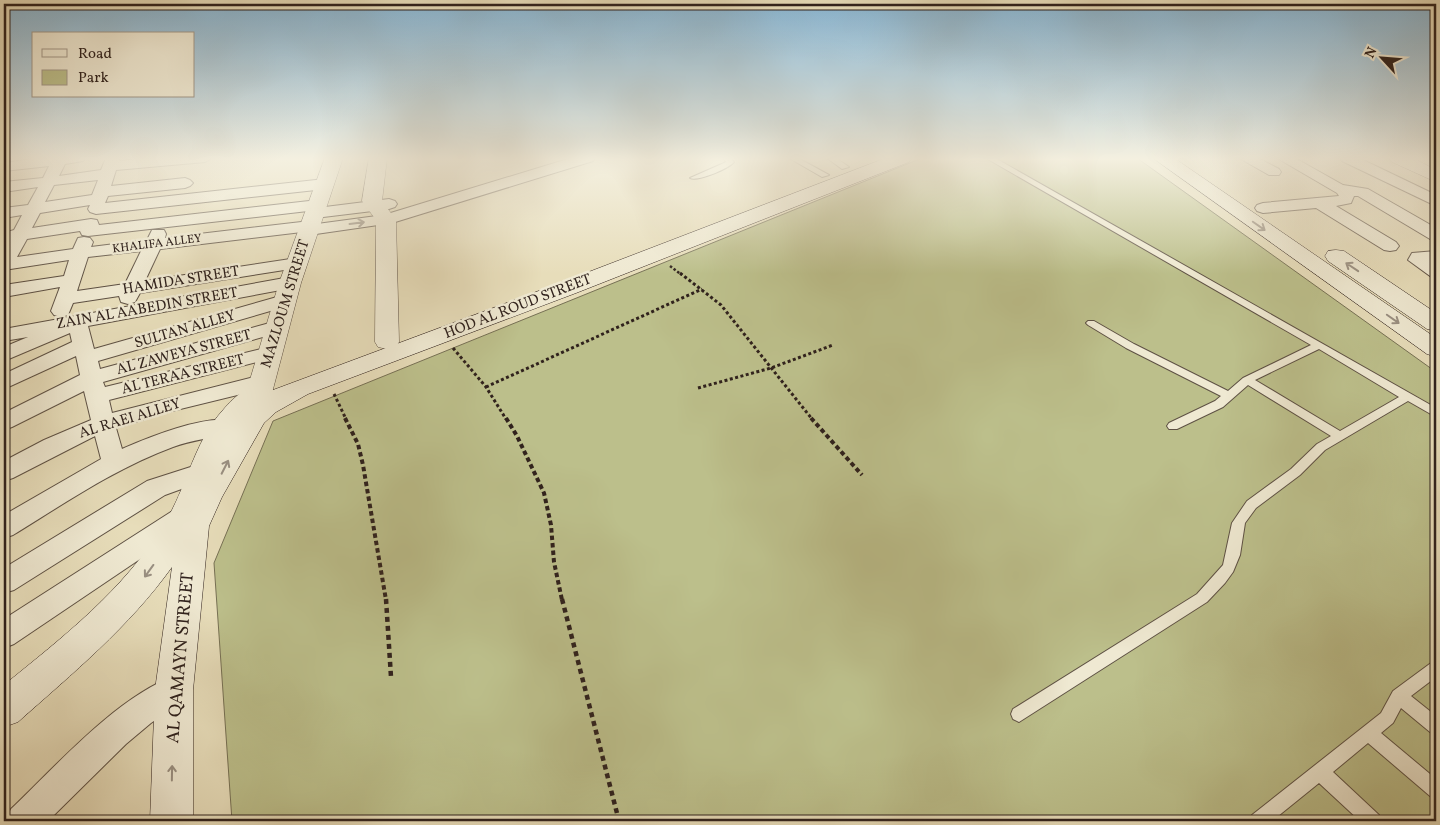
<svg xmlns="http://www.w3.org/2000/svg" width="1440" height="825" viewBox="0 0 1440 825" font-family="Vollkorn,serif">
<rect width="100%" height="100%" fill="#e7ddba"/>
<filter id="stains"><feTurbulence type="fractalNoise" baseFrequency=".004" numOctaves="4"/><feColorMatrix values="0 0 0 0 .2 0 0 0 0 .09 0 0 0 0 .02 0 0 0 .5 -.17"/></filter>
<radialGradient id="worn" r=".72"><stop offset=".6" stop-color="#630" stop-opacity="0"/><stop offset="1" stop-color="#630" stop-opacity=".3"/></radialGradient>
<polygon fill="#bcbf8b" stroke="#767054" points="922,158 1137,158 1436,372 1436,821 232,821 214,563 273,421"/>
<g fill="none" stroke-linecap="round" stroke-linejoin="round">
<g stroke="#5e5144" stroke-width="2">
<g id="service">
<path d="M 724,158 L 731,158 L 734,162 C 728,169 697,182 690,178 L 724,163 L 726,162 Z"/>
<polygon points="789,158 798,158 829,175 822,177"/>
<polygon points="827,158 836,158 849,167 842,169"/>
<path d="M 986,158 L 995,158 L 1436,408 L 1436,417 L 1408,401 L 1325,450 L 1300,475 L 1256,508 L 1245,523 L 1240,555 L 1233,572 L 1225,583 L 1207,602 L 1019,722 L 1013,719 L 1011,714 L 1013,709 L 1197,594 L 1223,565 L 1232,523 L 1247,501 L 1291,469 L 1317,444 L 1331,436 L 1248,385 L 1223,407 L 1177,429 L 1169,429 L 1167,426 L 1169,423 L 1215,401 L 1221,396 L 1126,348 L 1088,325 L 1086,323 L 1088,321 L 1094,321 L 1134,344 L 1228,391 L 1243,378 L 1311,345 ZM 1319,349 L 1399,397 L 1340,431 L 1255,380 Z"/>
<polygon points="1436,661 1436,677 1411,696 1436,716 1436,734 1430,732 1401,708 1393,723 1381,733 1436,779 1436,798 1430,796 1368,743 1333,772 1379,815 1382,821 1360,821 1319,783 1272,821 1249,821 1252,815 1381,713 1393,691 1431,663"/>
</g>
</g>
<g stroke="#5e5144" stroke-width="2">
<g id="minor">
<path d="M 39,158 L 85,158 L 83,161 L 65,164 L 59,176 L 101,170 L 106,158 L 120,158 L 119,161 L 149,158 L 212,158 L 205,162 L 116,170 L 111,186 L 185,178 L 190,180 L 193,183 L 190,186 L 185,188 L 108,196 L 105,203 L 325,179 L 330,181 L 333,184 L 330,187 L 325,189 L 96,214 L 90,212 L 88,209 L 90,205 L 40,213 L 32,228 L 91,219 L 97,220 L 99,225 L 318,200 L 324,202 L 326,205 L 325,207 L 389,199 L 395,201 L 397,204 L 395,207 L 389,209 L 315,218 L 309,216 L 307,213 L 308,211 L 88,236 L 82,235 L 80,231 L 27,239 L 17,257 L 73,249 L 78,238 L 84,237 L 90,238 L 93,242 L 91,247 L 147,240 L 152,230 L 164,230 L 166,234 L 165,238 L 310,221 L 317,224 L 384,215 L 571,158 L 595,158 L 593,161 L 392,223 L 309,235 L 302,232 L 160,249 L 145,281 L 297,258 L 303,259 L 306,263 L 303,267 L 297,268 L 140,293 L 135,302 L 128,304 L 121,302 L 119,296 L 73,303 L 68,315 L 61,317 L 54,315 L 51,311 L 60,287 L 4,297 L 4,285 L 64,276 L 69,260 L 4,270 L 4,249 L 8,241 L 4,239 L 4,233 L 14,230 L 22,215 L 4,218 L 4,208 L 28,205 L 38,187 L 4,192 L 4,182 L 43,178 L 49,166 L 4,171 L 4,163 ZM 98,180 L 92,195 L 45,202 L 54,185 ZM 141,251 L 125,284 L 77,291 L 88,257 Z"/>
<polygon points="1239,158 1258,158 1279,169 1281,172 1279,175 1269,175"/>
<polygon points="1277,158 1295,158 1343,185 1368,189 1436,228 1436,240 1430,239 1358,196 1354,196 1351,203 1336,206 1396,242 1399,246 1396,250 1390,251 1384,250 1316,208 1263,213 1257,211 1255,208 1257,205 1263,203 1339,196 1337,193"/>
<polygon points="1340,158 1359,158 1436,195 1436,206 1342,161"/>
<polygon points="1436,251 1436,261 1432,262 1436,264 1436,277 1430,276 1408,260 1412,253"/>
<path d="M 290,277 L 297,279 L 299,283 L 297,287 L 88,326 L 94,349 L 284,295 L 291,297 L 293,301 L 291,305 L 98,361 L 100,369 L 277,321 L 284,323 L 287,327 L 284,331 L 103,382 L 105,387 L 269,347 L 276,349 L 279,353 L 276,357 L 109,400 L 112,413 L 262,375 L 270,377 L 273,382 L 270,387 L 164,413 L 116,428 L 122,449 C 147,438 206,414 232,421 L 235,427 L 232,433 C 212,438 192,440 173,447 C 116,468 65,503 13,535 L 4,538 L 4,515 L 101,459 L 95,436 L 13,478 L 4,481 L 4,461 L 44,440 L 91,420 L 84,391 L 12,427 L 4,430 L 4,413 L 80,375 L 76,356 L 4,389 L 4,374 L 72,342 L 70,333 L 4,361 L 4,347 L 28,337 L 4,341 L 4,329 Z"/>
<polygon points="200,464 209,467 212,473 209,479 165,495 14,590 4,593 4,568 147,481"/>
<polygon points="183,507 192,510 196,517 192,524 14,644 4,648 4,619 174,510"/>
<path d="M 174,676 L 185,680 L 190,690 L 185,700 L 151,723 L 126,744 L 48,821 L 5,821 L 11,809 C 56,766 116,698 174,676 Z"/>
</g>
</g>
<g stroke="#5e5144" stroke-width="1">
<g id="tertiary">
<polygon points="325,158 343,158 301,283 272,393 268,399 259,402 250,399 246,393 279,283"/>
<polygon points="369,158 387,158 382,201 396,220 399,342 396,347 387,349 378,347 375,342 376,220 362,201"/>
<polygon points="1389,158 1413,158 1436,170 1436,182 1392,162"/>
</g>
</g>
<g stroke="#30221d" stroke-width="1">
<g id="secondary">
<path d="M 886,158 L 912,158 L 909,162 L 576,293 L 308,394 L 276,412 L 264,423 L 222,497 L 209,526 L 193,690 L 193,821 L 150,821 L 155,690 L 172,567 C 129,627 73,673 18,722 L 4,727 L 4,685 C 63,637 124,590 164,524 C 187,488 193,443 223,410 C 235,396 251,381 270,386 L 273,390 L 560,283 Z"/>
<polygon points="1153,158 1174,158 1436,338 1436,357 1427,354"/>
<polygon points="1336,250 1344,251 1436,313 1436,331 1427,329 1328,261 1325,256 1328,251"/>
</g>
</g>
<polyline stroke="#30221d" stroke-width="2.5" stroke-dasharray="2.5 2" stroke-linecap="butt" points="670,266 682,275"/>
<g stroke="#30221d" stroke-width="3" stroke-dasharray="3 2.5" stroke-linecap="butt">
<polyline points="680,273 721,305 812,419"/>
<polyline points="453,348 486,387 506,419"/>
<polyline points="486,387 702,289"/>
<polyline points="698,388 771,368 833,345"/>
<polyline points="334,394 346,419"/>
</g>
<g stroke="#30221d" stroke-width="4" stroke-dasharray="4.5 3" stroke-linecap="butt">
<polyline points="345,418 358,444 363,465 386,600"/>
<polyline points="506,418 517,436 544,493 551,525 554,562 562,600"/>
<polyline points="811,418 862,475"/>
</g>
<g stroke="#30221d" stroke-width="4.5" stroke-dasharray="5 4" stroke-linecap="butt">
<polyline points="386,599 391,677"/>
<polyline points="562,599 619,821"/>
</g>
<use href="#service" fill="#efe9d2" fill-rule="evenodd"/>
<use href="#minor" fill="#efe9d2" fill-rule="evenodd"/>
<use href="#tertiary" fill="#efe9d2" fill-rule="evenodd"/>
<use href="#secondary" fill="#efe9d2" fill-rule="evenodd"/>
</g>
<defs><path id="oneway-shaft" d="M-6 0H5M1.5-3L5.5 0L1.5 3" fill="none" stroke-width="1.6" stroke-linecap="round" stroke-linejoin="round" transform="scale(1.25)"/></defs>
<g stroke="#998f81">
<use href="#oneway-shaft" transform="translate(357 223) rotate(-7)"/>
<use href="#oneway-shaft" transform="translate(1259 226) rotate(35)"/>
<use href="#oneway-shaft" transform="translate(1352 267) rotate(-146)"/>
<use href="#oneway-shaft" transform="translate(1393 319) rotate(35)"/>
<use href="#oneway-shaft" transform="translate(225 467) rotate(-63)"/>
<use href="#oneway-shaft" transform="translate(149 571) rotate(126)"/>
<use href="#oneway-shaft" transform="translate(172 773) rotate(-89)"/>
</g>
<linearGradient id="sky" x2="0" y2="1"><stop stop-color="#88b6d4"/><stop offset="0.58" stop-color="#f4f0e0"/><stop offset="1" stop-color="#f4f0e0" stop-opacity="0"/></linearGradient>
<rect width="1440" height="274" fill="url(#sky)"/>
<g text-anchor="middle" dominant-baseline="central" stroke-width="5" stroke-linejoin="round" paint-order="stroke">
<g font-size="12" fill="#30221d" stroke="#efe9d2">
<text transform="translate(157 244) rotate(-7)">KHALIFA ALLEY</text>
</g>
<g font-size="15" fill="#30221d" stroke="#efe9d2">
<text transform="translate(181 281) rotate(-9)">HAMIDA STREET</text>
<text transform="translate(286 304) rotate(-73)">MAZLOUM STREET</text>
<text transform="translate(518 307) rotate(-21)">HOD AL ROUD STREET</text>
<text transform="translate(147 309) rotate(-10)">ZAIN AL AABEDIN STREET</text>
<text transform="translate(185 330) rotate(-16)">SULTAN ALLEY</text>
<text transform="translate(184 353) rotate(-15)">AL ZAWEYA STREET</text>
<text transform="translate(183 375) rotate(-14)">AL TERAA STREET</text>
<text transform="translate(130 419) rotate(-17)">AL RAEI ALLEY</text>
</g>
<g font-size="18" fill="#30221d" stroke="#efe9d2">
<text transform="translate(181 658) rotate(-85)">AL QAMAYN STREET</text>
</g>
</g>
<rect width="1440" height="825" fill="none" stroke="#e7ddba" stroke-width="20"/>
<rect x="5" y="5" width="1430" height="815" fill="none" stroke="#30221d" stroke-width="2.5"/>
<rect x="10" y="10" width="1420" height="805" fill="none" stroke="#30221d"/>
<rect x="32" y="32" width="162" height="65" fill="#efe9d2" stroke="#a3998a"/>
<rect x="42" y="49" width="25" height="8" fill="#efe9d2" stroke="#a3998a"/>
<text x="78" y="58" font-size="15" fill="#30221d">Road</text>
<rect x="42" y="70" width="25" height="15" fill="#bcbf8b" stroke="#a3998a"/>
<text x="78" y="82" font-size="15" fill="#30221d">Park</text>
<g transform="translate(1382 58) rotate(296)" stroke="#efe9d2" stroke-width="4" paint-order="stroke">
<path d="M0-4L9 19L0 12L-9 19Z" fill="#30221d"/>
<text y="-8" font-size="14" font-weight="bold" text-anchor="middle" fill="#30221d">N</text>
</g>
<rect width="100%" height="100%" filter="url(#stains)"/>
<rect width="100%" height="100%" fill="url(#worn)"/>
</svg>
